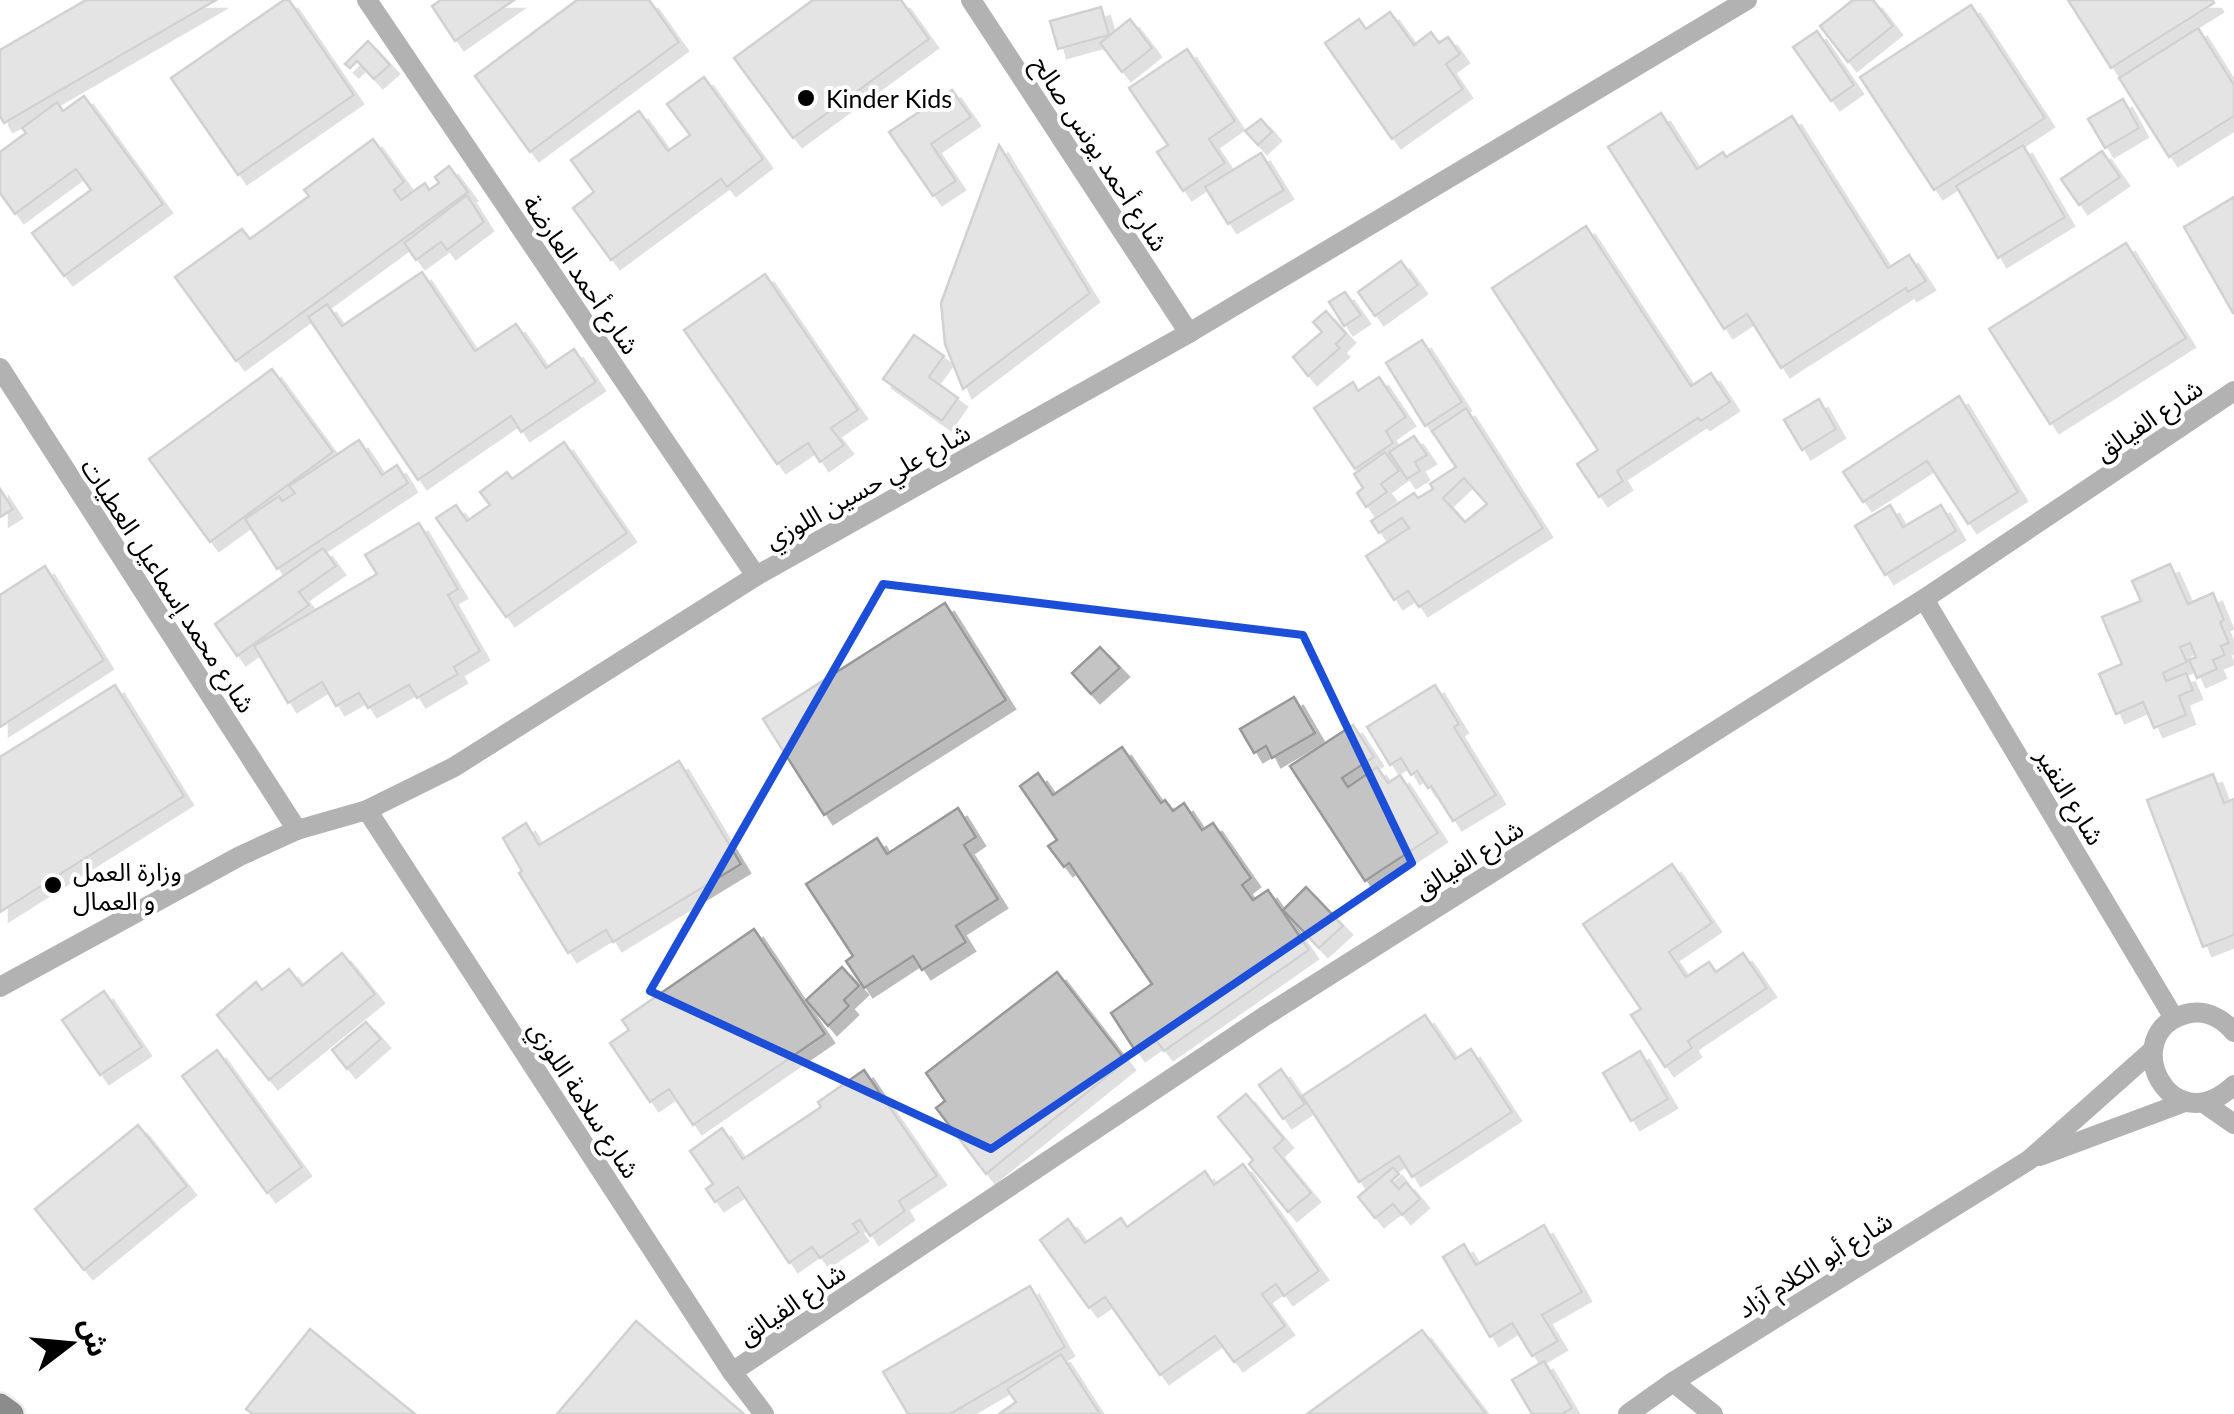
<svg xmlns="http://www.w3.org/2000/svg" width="2234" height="1414" viewBox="0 0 2234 1414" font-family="Lato,'Noto Sans Arabic',sans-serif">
<defs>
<filter id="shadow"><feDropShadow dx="9" dy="9" stdDeviation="0" flood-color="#0004"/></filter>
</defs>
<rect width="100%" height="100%" fill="#fff"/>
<g fill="#c4c4c4" stroke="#999" stroke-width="2.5" fill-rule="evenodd" filter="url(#shadow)">
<polygon points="86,0 216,0 4,123 0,116 0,50"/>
<polygon points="284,0 289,0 354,95 238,175 171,78"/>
<polygon points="441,0 514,0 455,41 432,6"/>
<polygon points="577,0 649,0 679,42 530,152 475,76"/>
<polygon points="813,0 901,0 929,39 793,138 734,58"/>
<polygon points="1853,0 1873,0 1893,26 1848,62 1820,26"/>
<polygon points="2068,0 2212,0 2214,3 2111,68"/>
<polygon points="1971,5 2045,118 1934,190 1860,77"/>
<polygon points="1101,7 1109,35 1058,49 1050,21"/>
<polygon points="1390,12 1414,45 1431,32 1439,43 1448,37 1460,54 1446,64 1463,89 1392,139 1325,43 1359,19 1366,29"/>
<polygon points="1130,19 1152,48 1122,72 1100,43"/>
<polygon points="2198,28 2234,85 2234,116 2169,157 2119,78"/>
<polygon points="1817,31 1854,85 1831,101 1793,47"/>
<polygon points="368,41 390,65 374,79 357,61 350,68 345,64"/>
<polygon points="1187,49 1235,121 1209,139 1225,163 1183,191 1157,152 1168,145 1129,88"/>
<polygon points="704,77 763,159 727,187 721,179 611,260 573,208 594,192 571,160 639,111 668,151 690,135 667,104"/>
<polygon points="952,90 971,117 931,144 956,181 933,196 889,132"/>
<polygon points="84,96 163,204 64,276 32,233 91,190 76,169 15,214 0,193 0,152 26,133 22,128 57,102 63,111"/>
<polygon points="2123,99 2139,128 2105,148 2088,119"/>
<polygon points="1661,113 1697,169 1723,152 1726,157 1792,116 1888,268 1909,255 1926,281 1908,292 1906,288 1781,368 1747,314 1724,329 1608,147"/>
<polygon points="1261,119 1272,132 1258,145 1245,131"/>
<polygon points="373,139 404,182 394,190 401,200 425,183 429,190 439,183 435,177 449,166 468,192 236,361 175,277 242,229 250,239 309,196 304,190"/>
<polygon points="999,145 1090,293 963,389 945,344 941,303"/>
<polygon points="2023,145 2065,217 1998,258 1956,186"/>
<polygon points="2102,151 2120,177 2079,205 2061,179"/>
<polygon points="1261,153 1284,190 1228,224 1205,187"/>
<polygon points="467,195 484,222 447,250 441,242 416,260 404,243"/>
<polygon points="2234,197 2234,313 2233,313 2184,227"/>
<polygon points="1586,226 1691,386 1711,373 1730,402 1701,421 1698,418 1617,471 1623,481 1599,497 1577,464 1598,450 1492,288"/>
<polygon points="2126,243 2186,338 2050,424 1989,329"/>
<polygon points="1401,261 1418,285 1375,316 1358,292"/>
<polygon points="422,272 475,351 516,324 546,368 574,349 596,382 521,432 511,416 418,480 308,317 327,304 342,326"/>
<polygon points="765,274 858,410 831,428 844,445 820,462 808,443 777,464 684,330"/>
<polygon points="1345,292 1361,315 1344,326 1329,302"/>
<polygon points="1326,311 1346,334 1336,344 1340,348 1308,376 1293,357 1322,332 1313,322"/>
<polygon points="914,335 944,356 929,377 958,398 942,421 883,379"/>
<polygon points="1422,340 1462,402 1425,426 1386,363"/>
<polygon points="272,369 333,452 210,542 149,459"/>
<polygon points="1379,377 1406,417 1386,431 1393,443 1355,469 1314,408 1353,382 1358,391"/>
<polygon points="1959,396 2018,492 1968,524 1927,461 1863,502 1843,472"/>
<polygon points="1819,399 1836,429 1802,450 1784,420"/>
<path d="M 1466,408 L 1543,528 L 1419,607 L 1408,591 L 1394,600 L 1366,556 L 1409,528 L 1402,518 L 1379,533 L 1371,521 L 1414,493 L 1418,498 L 1433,489 L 1430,484 L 1456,467 L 1432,431 ZM 1464,478 L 1487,504 L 1465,522 L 1443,498 Z"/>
<polygon points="1414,436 1427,455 1415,462 1420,471 1407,479 1389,452"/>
<polygon points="359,440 382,475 397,465 408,483 277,569 245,519 279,496 282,501 295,493 289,486"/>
<polygon points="564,442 627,533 506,617 436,518 456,505 467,521 490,505 480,492 507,472 512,479"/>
<polygon points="1385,452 1399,471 1381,484 1387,492 1366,507 1357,493 1363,488 1354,474"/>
<polygon points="0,489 13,509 0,517"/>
<polygon points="1890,505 1903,527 1941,505 1956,531 1885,575 1855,526"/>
<polygon points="419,523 458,589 448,595 480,651 454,667 458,674 417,698 409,685 368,708 359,693 336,706 322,682 288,703 254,646 377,574 365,555"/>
<polygon points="323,548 336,566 299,592 309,605 237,656 215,624"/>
<polygon points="2170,564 2188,604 2213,593 2224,620 2220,622 2229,643 2221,646 2225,655 2213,660 2217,669 2197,678 2189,660 2196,657 2190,643 2180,647 2187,662 2163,673 2166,681 2186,673 2193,690 2179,696 2186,715 2154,728 2143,702 2116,714 2099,674 2122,664 2102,617 2141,601 2132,581"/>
<polygon points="45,566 104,660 0,727 0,595"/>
<polygon points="945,603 1006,700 824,815 763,719"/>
<polygon points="1100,647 1120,668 1091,694 1072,673"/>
<polygon points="115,685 184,796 0,912 0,757"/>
<polygon points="1435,685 1459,724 1454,727 1496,795 1453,821 1431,786 1428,788 1417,771 1411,775 1401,758 1390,765 1367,727"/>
<polygon points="1294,697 1315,733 1272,758 1266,746 1254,753 1240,729"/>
<polygon points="1353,725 1374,757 1342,778 1348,787 1377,767 1388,783 1400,775 1438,833 1365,881 1290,766"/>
<polygon points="1122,747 1161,803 1165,800 1173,811 1184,803 1202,830 1213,823 1251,878 1242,885 1253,900 1268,890 1309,950 1164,1051 1155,1039 1136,1052 1111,1013 1152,984 1069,863 1064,867 1048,846 1057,840 1020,786 1038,773 1053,795"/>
<polygon points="679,761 741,864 613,942 606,930 568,953 519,873 522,871 503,838 526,823 539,845"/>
<polygon points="2213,774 2224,803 2234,799 2234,935 2203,947 2147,800"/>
<polygon points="958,808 976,837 964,845 998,899 956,926 966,942 922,970 913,956 864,988 846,961 853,956 806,884 877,838 887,854"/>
<polygon points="1672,864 1712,923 1669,952 1686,977 1709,962 1716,972 1743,953 1767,988 1688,1041 1692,1048 1665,1067 1631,1015 1641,1009 1583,924"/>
<polygon points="1306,887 1343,926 1319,948 1283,910"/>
<polygon points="754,929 825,1034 693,1125 669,1089 650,1102 610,1043 629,1030 622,1020"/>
<polygon points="342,953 375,994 269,1080 217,1015 256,982 262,990 289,969 302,986"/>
<polygon points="842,967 859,986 844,1000 849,1006 828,1026 806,1000"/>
<polygon points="1057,972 1126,1061 986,1174 936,1108 945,1101 926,1073"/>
<polygon points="104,991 142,1047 100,1075 62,1020"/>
<polygon points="1425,1015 1455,1059 1471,1049 1512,1112 1412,1177 1399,1156 1359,1182 1302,1096"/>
<polygon points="366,1022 381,1039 347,1069 332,1050"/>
<polygon points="217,1050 302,1167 267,1193 182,1076"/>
<polygon points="1640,1051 1668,1099 1631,1121 1603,1073"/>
<polygon points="1281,1069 1305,1104 1283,1119 1259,1085"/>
<polygon points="864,1070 937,1176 899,1201 905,1211 870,1236 860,1220 853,1224 859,1232 820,1258 812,1247 789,1263 738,1187 715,1202 706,1189 713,1184 690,1151 722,1128 743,1159 821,1107 818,1102"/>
<polygon points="1246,1094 1284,1139 1274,1148 1311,1193 1288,1212 1249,1164 1253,1160 1218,1117"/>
<polygon points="138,1125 187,1186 84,1270 35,1209"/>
<polygon points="1243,1164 1319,1271 1284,1296 1276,1284 1262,1294 1285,1326 1234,1362 1215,1336 1160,1375 1105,1297 1089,1308 1040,1240 1068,1219 1085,1243 1121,1218 1127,1227 1205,1171 1214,1185"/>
<polygon points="1393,1167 1399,1174 1391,1181 1399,1189 1406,1182 1420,1199 1402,1215 1393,1204 1375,1218 1358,1197"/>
<polygon points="1544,1225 1582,1292 1542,1315 1558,1341 1532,1356 1512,1323 1490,1337 1443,1257 1464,1244 1476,1265"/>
<polygon points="1030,1286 1065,1347 950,1414 908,1414 883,1372"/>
<polygon points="636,1321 744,1414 557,1414"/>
<polygon points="310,1329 415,1414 253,1414 246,1409"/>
<polygon points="1422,1330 1486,1414 1307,1414"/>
<polygon points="1061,1354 1100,1414 999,1414 1016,1402 1007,1389"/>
<polygon points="1544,1361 1572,1408 1562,1414 1532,1414 1512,1380"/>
</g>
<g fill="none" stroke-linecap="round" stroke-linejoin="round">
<g stroke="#dbdbdb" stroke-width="30">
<polyline id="primary" points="0,1406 11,1414"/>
</g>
<g stroke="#555" stroke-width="20">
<polyline points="367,0 756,576"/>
<polyline points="971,0 1189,333"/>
<polyline points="0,368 297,830"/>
<polyline points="1924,599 2174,1018"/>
<polyline points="367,810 732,1372 764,1414"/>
<path d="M 2234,1032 C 2222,1018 2205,1009 2186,1014 C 2116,1033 2169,1146 2234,1085"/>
<polyline points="2204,1103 2234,1124"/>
<polyline points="2040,1156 2185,1102"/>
<polyline points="732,1372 1265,1016 1924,599 2234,391"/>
<polyline points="1673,1382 1713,1414"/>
<polyline points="1628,1414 1673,1382 2029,1160 2153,1050"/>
</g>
<polyline stroke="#555" stroke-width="20" points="0,987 240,856 297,830 367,810 454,767 756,576 1189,333 1747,0"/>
<use href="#primary" stroke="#000" stroke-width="25"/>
</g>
<path d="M0 0H2234V1414H0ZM 883,584 L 1303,635 L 1412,863 L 991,1149 L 650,991 Z" fill="#fff" fill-opacity=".55" fill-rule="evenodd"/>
<path fill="none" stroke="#1d4ed8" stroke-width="8" stroke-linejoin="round" d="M 883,584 L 1303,635 L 1412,863 L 991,1149 L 650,991 Z"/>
<g fill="#000" stroke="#fff" stroke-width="4">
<circle cx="806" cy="98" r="10"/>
<circle cx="53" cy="885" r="10"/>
</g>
<g text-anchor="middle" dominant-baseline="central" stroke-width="8" stroke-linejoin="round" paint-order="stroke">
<g font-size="25" fill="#000" stroke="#fff" text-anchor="start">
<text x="826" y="98">Kinder Kids</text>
<text x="73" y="871">وزارة العمل<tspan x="73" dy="29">و العمال</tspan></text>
</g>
<g font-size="25" fill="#000" stroke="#fff">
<text transform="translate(1101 153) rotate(57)">شارع أحمد يونس صالح</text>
<text transform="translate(582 274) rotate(56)">شارع أحمد العارضة</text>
<text transform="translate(2148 419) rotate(-34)">شارع الفيالق</text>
<text transform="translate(867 485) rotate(-29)">شارع علي حسين اللوزي</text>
<text transform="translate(169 585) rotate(57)">شارع محمد إسماعيل العطيات</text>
<text transform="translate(2071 796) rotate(59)">شارع النفير</text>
<text transform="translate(1468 858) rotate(-32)">شارع الفيالق</text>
<text transform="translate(585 1099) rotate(57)">شارع سلامة اللوزي</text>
<text transform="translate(1814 1264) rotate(-32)">شارع أبو الكلام آزاد</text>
<text transform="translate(791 1303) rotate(-34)">شارع الفيالق</text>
</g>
</g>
<g transform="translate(70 1344) rotate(74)" stroke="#ffffff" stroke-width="8" paint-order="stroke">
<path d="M0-8L18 38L0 25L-18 38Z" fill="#000000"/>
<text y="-15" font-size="28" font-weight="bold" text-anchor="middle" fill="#000000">ش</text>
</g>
</svg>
